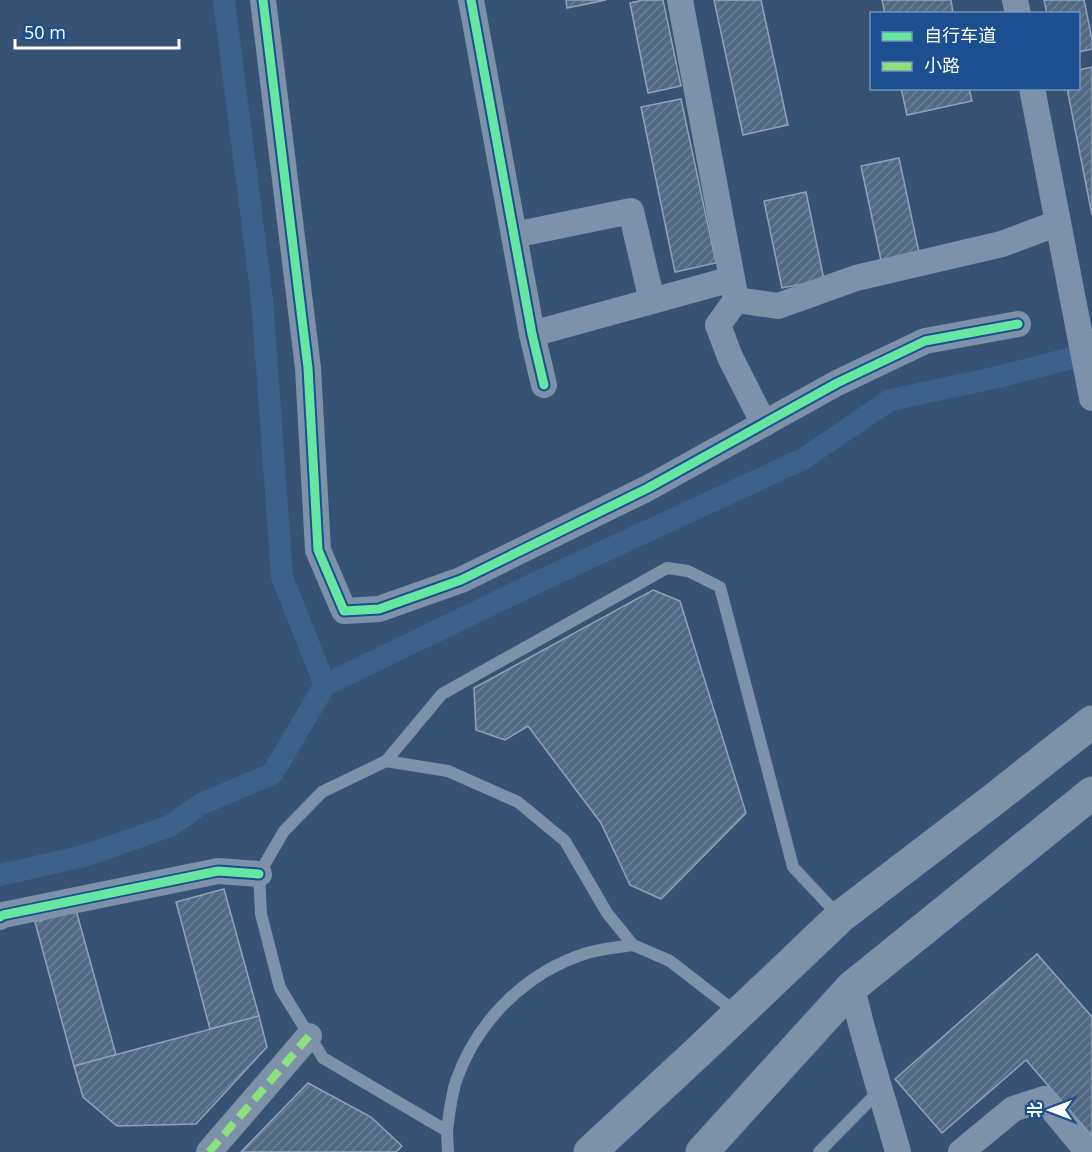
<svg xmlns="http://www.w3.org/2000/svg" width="1092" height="1152" viewBox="0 0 1092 1152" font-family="'Open Sans','Noto Sans SC',sans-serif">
<defs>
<pattern id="building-hatch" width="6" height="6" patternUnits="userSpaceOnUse" patternTransform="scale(1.5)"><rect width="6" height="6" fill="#526984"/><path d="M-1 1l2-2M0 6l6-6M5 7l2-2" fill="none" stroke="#6c8096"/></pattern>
</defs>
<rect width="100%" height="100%" fill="#365274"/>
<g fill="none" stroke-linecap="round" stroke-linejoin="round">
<g stroke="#3b618d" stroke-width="22">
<polyline points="224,0 262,299 282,577 325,685"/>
<polyline points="0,875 84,856 170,826 201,804 272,774 325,685 544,579 803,459 890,400 998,377 1092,353"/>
</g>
</g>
<g fill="url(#building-hatch)" stroke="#92a2b6" stroke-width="1.5">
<polygon points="566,0 606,0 567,8"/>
<polygon points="643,0 663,0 681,86 648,93 630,3"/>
<polygon points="714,0 761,0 788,125 743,135"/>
<polygon points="882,0 951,0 953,14 885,14"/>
<polygon points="1044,0 1084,0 1092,39 1092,49 1078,52 1078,14 1047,14"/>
<polygon points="1092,67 1092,215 1067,88 1078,88 1078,70"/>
<polygon points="901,88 969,88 972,101 907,115"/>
<polygon points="681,99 716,263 675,272 641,107"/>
<polygon points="899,158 920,257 882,265 861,166"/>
<polygon points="806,192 824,280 782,288 764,201"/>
<polygon points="653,590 680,601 746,813 661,899 630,885 601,823 528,726 505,740 476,730 474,688"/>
<polygon points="224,889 259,1016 210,1029 176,902"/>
<polygon points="76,910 116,1055 74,1066 35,922"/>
<polygon points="1037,954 1092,1017 1092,1136 1026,1060 942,1133 895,1079"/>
<polygon points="259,1016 267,1047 196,1124 117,1126 83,1097 74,1066"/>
<polygon points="308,1083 371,1117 402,1146 396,1152 241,1152"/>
</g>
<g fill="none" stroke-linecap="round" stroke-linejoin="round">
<g stroke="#7d92a8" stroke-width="12">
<polyline points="386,761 442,694 667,568 688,571 720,587 793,867 839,916"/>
<path d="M 447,1131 C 449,1114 451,1097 456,1081 C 477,1021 526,972 587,953 C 602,949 617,947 633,945"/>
<polyline points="448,1152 447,1131 323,1058 280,988 261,914 259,874 284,831 322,792 386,761 448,771 518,802 565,841 607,913 633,945 670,961 737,1013"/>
<polyline points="819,1152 881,1089"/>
</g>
<g stroke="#7d92a8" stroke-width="26">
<polyline points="263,0 308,368 318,550 344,611 379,609 461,580 648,488 837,383 925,341 1018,324"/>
<polyline points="471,0 532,334 544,385"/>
<polyline points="680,0 736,300 778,306 856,278 1002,244 1058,223"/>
<polyline points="1015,0 1018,14"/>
<polyline points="1032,88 1092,398"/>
<polyline points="514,235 631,211 652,301"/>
<polyline points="736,300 718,325 730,357 764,424"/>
<polyline points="532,334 732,279"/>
<polyline points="0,917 3,915 218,871 259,874"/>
<path d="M 852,987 C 864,1043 883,1097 898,1152"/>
<polyline points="209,1152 309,1036"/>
<polyline points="961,1152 1013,1109 1044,1099 1088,1152"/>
</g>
<g stroke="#7e92a7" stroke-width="33">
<polyline points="590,1152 697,1053 840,917 993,800 1092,722"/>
<polyline points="702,1152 852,987 1092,793"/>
</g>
<polyline stroke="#8de07e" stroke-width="8" stroke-dasharray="15 8" stroke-linecap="butt" points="209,1152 309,1036"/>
<g stroke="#1b4f8f" stroke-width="13">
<g id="cycleway">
<polyline points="263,0 308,368 318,550 344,611 379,609 461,580 648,488 837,383 925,341 1018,324"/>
<polyline points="471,0 532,334 544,385"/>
<polyline points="0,917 3,915 218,871 259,874"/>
</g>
</g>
<use href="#cycleway" stroke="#66e7a1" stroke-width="9"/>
</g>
<rect x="870" y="12" width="210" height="78" fill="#1b4f8f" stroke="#7695bc" stroke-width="1.5"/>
<rect x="882" y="32" width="30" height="9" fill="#66e7a1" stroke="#7695bc" stroke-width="1.5"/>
<text x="924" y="42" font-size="18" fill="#ffffff">自行车道</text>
<rect x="882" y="62" width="30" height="9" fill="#8de07e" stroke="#7695bc" stroke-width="1.5"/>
<text x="924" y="72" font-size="18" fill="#ffffff">小路</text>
<g transform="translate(1050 1110) rotate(270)" stroke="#1b4f8f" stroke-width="4.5" paint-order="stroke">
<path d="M0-4.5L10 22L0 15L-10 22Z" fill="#ffffff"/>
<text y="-9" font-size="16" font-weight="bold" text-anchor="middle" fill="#ffffff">北</text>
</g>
<path d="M15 39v9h164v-9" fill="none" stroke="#ffffff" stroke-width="3"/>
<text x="24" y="39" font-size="18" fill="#ffffff" stroke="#1b4f8f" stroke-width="4.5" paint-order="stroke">50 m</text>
</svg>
